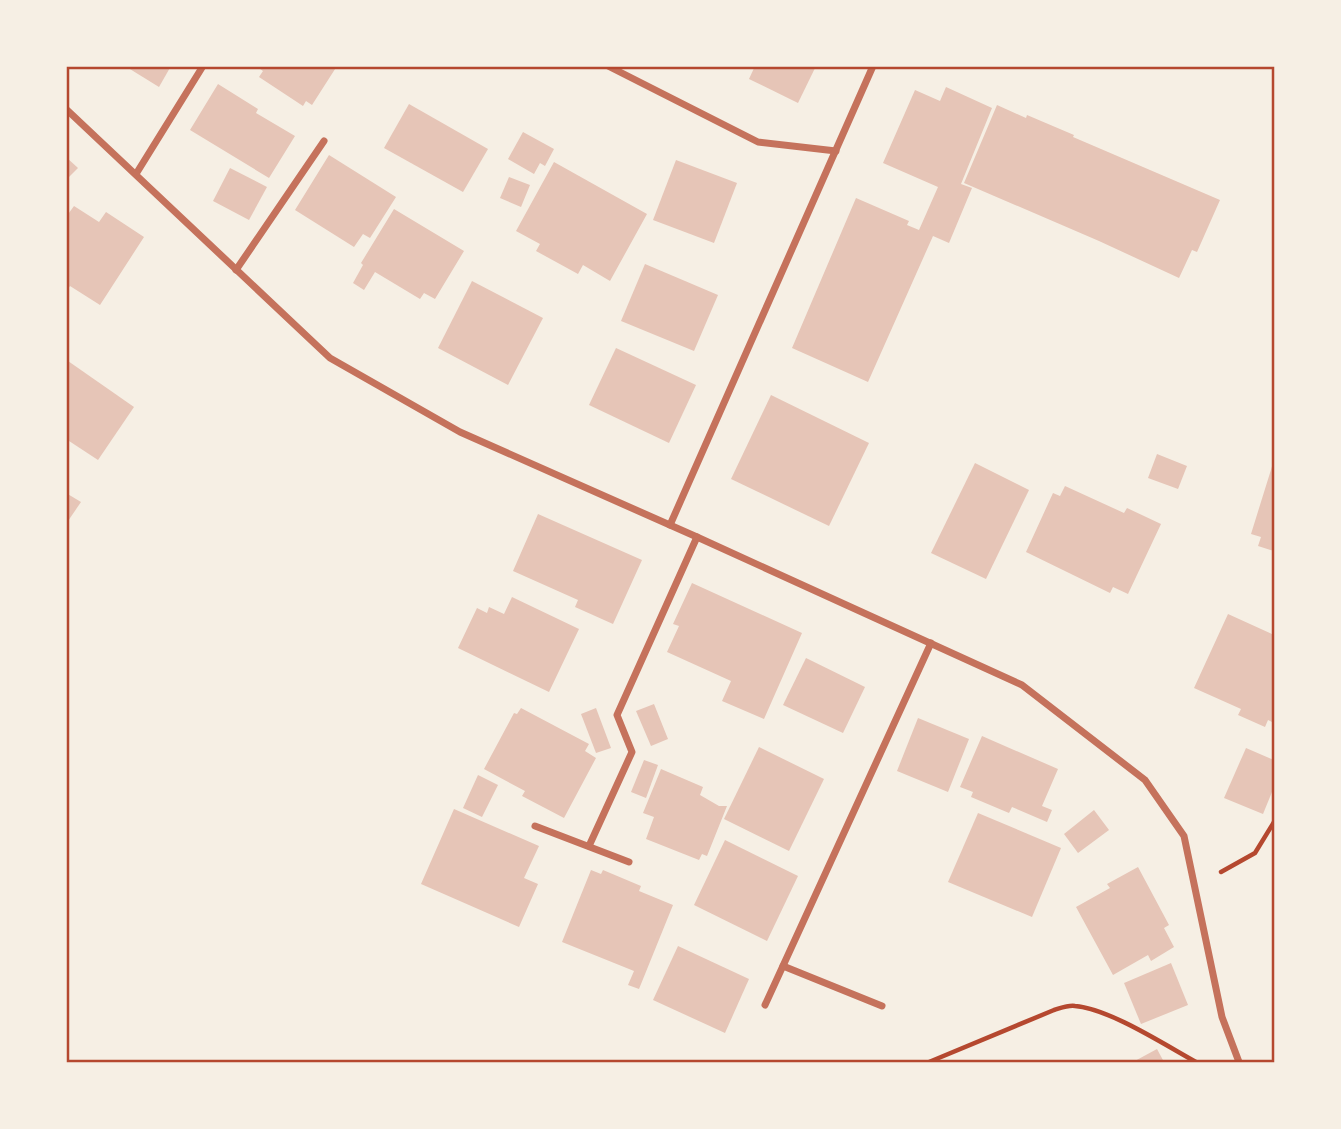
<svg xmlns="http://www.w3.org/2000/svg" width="1341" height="1129" viewBox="0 0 1341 1129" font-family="Overpass,sans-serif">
<rect width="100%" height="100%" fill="#f6efe4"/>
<g fill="#e6c5b7">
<polygon points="125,66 171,66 159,87"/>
<polygon points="256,66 337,66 312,105 306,101 303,106 259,77 263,71"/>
<polygon points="755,66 816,66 798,103 749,79"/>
<polygon points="218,84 258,109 256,113 295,136 269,178 190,130"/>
<polygon points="946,87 992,108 961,184 972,188 949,243 933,236 868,382 792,348 856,198 909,221 907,225 919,230 938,187 883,163 915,90 940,101"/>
<polygon points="409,104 488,149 463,192 384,148"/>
<polygon points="997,105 1026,118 1027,115 1074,135 1073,137 1220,200 1197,252 1192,250 1179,278 1099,241 964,183"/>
<polygon points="523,132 554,149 545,166 540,163 534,174 508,159"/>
<polygon points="329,155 396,197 370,238 363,234 354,247 295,210"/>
<polygon points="66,157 78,168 66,180"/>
<polygon points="676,160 737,183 714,243 653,220"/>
<polygon points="554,162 647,214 610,281 583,265 578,274 536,251 540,244 516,231"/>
<polygon points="230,168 267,187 249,220 213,201"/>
<polygon points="509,177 530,185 521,207 500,198"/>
<polygon points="74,206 99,222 106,212 144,237 100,305 70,286 66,292 66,217"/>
<polygon points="394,209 464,251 435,299 424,293 420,299 375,272 364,290 353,283 363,265 361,263"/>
<polygon points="645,264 718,295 694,351 621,321"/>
<polygon points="472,281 543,318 508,385 438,348"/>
<polygon points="616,348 696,385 669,443 589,405"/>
<polygon points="68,361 134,407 98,460 66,439 66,364"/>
<polygon points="771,395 869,443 829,526 731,479"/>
<polygon points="1157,454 1187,466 1178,489 1148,478"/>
<polygon points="1274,460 1274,551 1258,546 1261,537 1251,534"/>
<polygon points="975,463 1029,490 986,579 931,553"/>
<polygon points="1065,486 1124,513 1127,508 1161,524 1128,594 1113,587 1110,593 1026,552 1053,493 1060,496"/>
<polygon points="66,493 81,502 66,524"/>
<polygon points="538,514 642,560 613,624 575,607 578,600 513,571"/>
<polygon points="692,583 802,633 764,719 722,701 731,681 667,652 679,626 673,624"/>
<polygon points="512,597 579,629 549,692 458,648 477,608 487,613 489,607 504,614"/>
<polygon points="1228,614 1274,635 1274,723 1268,720 1265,727 1238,715 1241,709 1194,688"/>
<polygon points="806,658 865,687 843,733 783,705"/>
<polygon points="654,704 668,739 651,746 636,711"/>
<polygon points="521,708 589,744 585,751 596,758 564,818 522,796 525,791 484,769 514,713 517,714"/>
<polygon points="596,708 611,748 596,753 581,714"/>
<polygon points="918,718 969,739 948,792 897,771"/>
<polygon points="982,736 1058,769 1042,806 1052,810 1047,822 1012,807 1009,813 971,797 973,792 960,787"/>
<polygon points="759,747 824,779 789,851 724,819"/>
<polygon points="1246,748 1274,760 1274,787 1263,814 1224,798"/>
<polygon points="644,760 658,765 646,798 631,792"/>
<polygon points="661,769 703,787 700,795 719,806 727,806 707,856 702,854 699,860 646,839 654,817 643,813"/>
<polygon points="478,775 498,785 482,817 463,808"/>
<polygon points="454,809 539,846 524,878 538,884 519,927 421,884"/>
<polygon points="1094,810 1109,830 1078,853 1064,834"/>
<polygon points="978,813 1061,848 1032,917 948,882"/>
<polygon points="725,840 798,876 767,941 694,905"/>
<polygon points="1138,867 1169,925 1164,928 1174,947 1151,961 1148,955 1113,975 1076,907 1110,888 1107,884"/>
<polygon points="591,870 601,874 603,870 641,886 639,891 673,905 639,989 628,985 634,971 562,942"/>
<polygon points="678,946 749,979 725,1033 653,1000"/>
<polygon points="1171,963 1188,1005 1141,1024 1124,983"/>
<polygon points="1157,1049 1164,1062 1133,1062"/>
</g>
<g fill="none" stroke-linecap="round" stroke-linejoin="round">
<g stroke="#b5482f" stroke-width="4.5">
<polyline points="1221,872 1255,853 1274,822"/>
<path d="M 929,1062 L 1054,1010 C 1061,1008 1068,1005 1075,1006 C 1110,1009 1165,1045 1196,1062"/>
</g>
<g stroke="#c5725c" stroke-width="7">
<polyline points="608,66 758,142 836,151"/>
<polyline points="66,109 330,358 460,432 697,537 1022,685 1145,780 1184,836 1222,1017 1239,1062"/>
<polyline points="136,174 203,66"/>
<polyline points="236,270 324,141"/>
<polyline points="670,525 873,66"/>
<polyline points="535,826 629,862"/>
<polyline points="589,846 632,752 617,715 697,537"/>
<polyline points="783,966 882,1006"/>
<polyline points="765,1005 931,643"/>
</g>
</g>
<rect width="1341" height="1129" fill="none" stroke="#f6efe4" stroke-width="136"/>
<rect x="68" y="68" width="1205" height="993" fill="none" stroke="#b5482f" stroke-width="2.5"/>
</svg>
